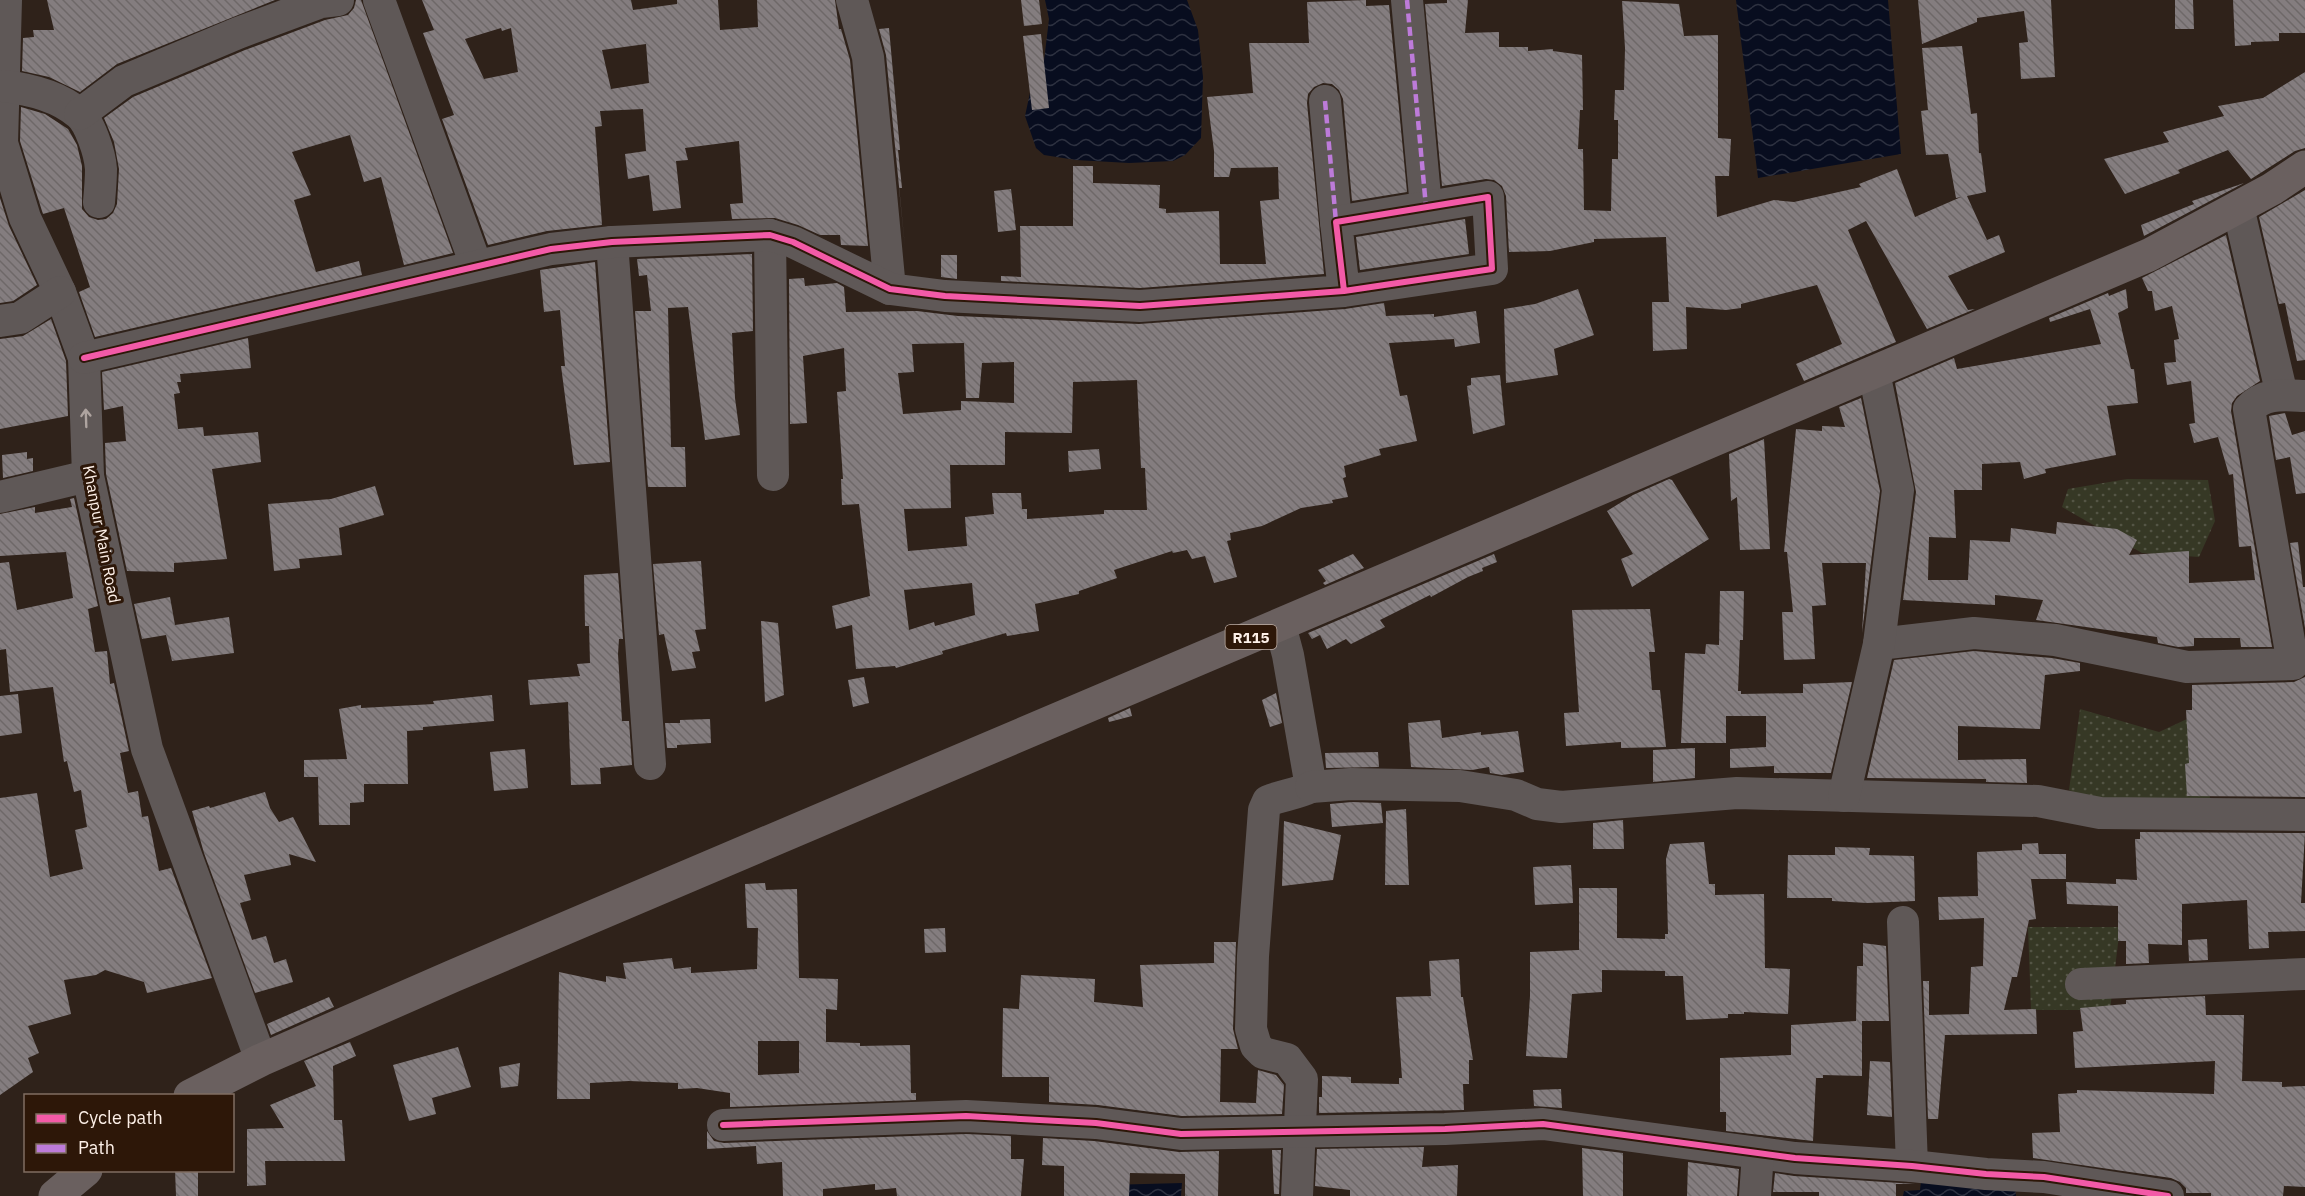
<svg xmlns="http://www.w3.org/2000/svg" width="2305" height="1196" viewBox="0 0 2305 1196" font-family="'IBM Plex Sans',sans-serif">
<defs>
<pattern id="grass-dots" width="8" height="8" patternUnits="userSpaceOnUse" patternTransform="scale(1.5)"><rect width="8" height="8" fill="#363825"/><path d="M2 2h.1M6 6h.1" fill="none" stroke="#545545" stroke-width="1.8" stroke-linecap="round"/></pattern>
<pattern id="water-waves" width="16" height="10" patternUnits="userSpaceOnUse" patternTransform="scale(1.5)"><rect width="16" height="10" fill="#080d1f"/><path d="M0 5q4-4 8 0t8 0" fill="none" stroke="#2d3140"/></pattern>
<pattern id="building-back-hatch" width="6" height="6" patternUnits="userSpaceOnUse" patternTransform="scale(1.5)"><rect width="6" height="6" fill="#847d7f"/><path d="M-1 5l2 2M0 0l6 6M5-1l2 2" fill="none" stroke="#6e6868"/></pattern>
</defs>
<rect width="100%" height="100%" fill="#2f221a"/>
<g fill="url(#grass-dots)">
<polygon points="2127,479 2208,480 2215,521 2199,557 2142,553 2062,507 2068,489"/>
<polygon points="2217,705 2209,808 2101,806 2069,790 2080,709 2159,732"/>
<polygon points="2028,927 2120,927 2110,1010 2031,1010"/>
</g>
<g fill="url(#water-waves)">
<polygon points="1045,0 1187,0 1198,30 1203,77 1201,138 1185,155 1173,161 1129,163 1076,160 1044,155 1036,148 1025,116 1031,88 1044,61 1049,19"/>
<polygon points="1736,0 1888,0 1901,154 1758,178"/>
<polygon points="1922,1172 2015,1186 2016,1196 1903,1196 1904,1191 1920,1190"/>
<polygon points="1182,1183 1181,1196 1107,1196 1107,1185"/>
</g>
<g fill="url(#building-back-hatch)" fill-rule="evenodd">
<polygon points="47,0 275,0 117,64 80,92 49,77 22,71 23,38 34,37 33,30 54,30"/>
<polygon points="356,0 361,0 453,253 404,265 381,177 364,182 350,135 292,152 311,195 294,200 316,272 359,261 362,275 95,337 79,292 90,287 64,208 43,214 42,211 20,141 21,107 45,114 68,129 77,145 82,166 82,209 89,217 98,220 106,219 113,213 117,204 119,169 114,142 104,118 133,97 245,50 325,20 348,15 354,8"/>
<path d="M 422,0 L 631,0 L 633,10 L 677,4 L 677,0 L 718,0 L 720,30 L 758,27 L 757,0 L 835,0 L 839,29 L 841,29 L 850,60 L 868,246 L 841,245 L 840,235 L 820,235 L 798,225 L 775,218 L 732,219 L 730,204 L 743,203 L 739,141 L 685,148 L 688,160 L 676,161 L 681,208 L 653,211 L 649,175 L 628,179 L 625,154 L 646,151 L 643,109 L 600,111 L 602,126 L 595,127 L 602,225 L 547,231 L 488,245 L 442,119 L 454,115 L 423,33 L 434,30 ZM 501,28 L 502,31 L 511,28 L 518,72 L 484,79 L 465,39 ZM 646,44 L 649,83 L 611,89 L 602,50 Z"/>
<polygon points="1021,0 1039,0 1042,24 1024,26"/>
<polygon points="1366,0 1366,6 1389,5 1407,192 1352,201 1343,99 1339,90 1332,84 1323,83 1314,87 1308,94 1307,103 1324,274 1140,288 1001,281 1001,276 1021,277 1020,226 1073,226 1073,166 1093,166 1093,183 1160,185 1159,208 1166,209 1166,213 1219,211 1220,264 1266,264 1260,201 1279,199 1278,167 1231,168 1229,177 1214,177 1214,151 1207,97 1253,93 1249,43 1309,43 1307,2"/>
<polygon points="1447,0 1468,0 1465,33 1499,32 1499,47 1528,47 1528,51 1553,49 1553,51 1582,55 1583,110 1580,110 1578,149 1583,149 1584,210 1611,211 1612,159 1618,159 1618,120 1614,120 1615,90 1624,90 1625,48 1622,1 1679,4 1684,36 1718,35 1718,138 1731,139 1729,176 1715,176 1717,217 1774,200 1794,202 1861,187 1859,184 1897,169 1915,217 1961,197 1956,198 1948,154 1926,155 1921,111 1928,110 1922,48 1962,46 1971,114 1977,113 1979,153 1981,153 1986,192 1967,196 1987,240 1999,235 2005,252 1948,276 1968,310 1975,309 1927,329 1866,221 1848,230 1896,342 1804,381 1796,364 1842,344 1817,285 1741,304 1741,308 1726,310 1686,307 1687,349 1653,351 1652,302 1669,302 1666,237 1594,239 1594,242 1550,251 1509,252 1506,196 1502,186 1494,180 1486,179 1442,186 1425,4 1447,3"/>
<polygon points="1918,0 2051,0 2055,77 2021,79 2019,43 2028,42 2024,11 1977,18 1977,22 1922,44"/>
<polygon points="2175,0 2193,0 2194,29 2175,29"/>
<polygon points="2233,0 2305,0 2305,33 2279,33 2279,41 2251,42 2251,45 2235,46"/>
<polygon points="889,28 900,150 898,150 902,188 899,188 905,247 886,55 879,29"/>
<polygon points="1041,34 1049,108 1032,110 1023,36"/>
<polygon points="2305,72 2305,148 2295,151 2251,179 2228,150 2178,170 2180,173 2125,194 2104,159 2169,142 2163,132 2224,116 2218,106 2263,98"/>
<polygon points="2244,183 2144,236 2141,225 2194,204 2192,201"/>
<polygon points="1011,189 1016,230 998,232 994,191"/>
<polygon points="2305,190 2305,360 2297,361 2285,303 2279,304 2259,217"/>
<polygon points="0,198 9,226 37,285 13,301 0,303"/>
<polygon points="1465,219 1469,254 1360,270 1356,237"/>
<polygon points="2226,235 2260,381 2237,396 2232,403 2231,411 2272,647 2241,647 2240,638 2194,638 2194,646 2178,647 2158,643 2157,637 2036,620 2043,600 1995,595 1995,605 1903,600 1916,492 1895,383 1954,358 1957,369 2101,344 2090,309 2050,322 2049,318 2108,293 2109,296 2126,289 2128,308 2118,313 2131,369 2134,369 2138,403 2107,406 2116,455 2045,469 2046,473 2024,479 2020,462 1982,464 1982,490 1954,490 1956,538 1929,537 1928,580 1968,580 1970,540 2010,542 2011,528 2056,534 2057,522 2117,529 2137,540 2129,555 2189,551 2189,583 2255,580 2251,546 2239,547 2233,474 2229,475 2218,437 2194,443 2189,424 2195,423 2191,381 2167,385 2164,363 2176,362 2174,340 2179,339 2172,306 2155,311 2152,291 2148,291 2142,278"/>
<polygon points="752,254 753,331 732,333 735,398 740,435 705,440 688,307 668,308 671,447 685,447 686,487 648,487 635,311 651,311 647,275 639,276 637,259"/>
<polygon points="941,255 957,255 957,279 941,277"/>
<polygon points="595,262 610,462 574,465 561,366 565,366 560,310 544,312 540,270"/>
<path d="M 804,278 L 805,286 L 837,283 L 844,287 L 846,312 L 917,311 L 958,316 L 1139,324 L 1345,309 L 1384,303 L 1386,316 L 1434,314 L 1434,317 L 1476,311 L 1480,343 L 1455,347 L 1454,339 L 1389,343 L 1400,396 L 1407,395 L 1417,441 L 1379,449 L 1381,455 L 1344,466 L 1346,477 L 1343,478 L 1348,497 L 1332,500 L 1333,503 L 1301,508 L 1262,526 L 1230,533 L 1231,540 L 1227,541 L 1237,577 L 1214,583 L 1205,556 L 1192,559 L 1187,550 L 1173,553 L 1172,551 L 1114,570 L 1117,578 L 1079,591 L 1079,594 L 1035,604 L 1039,631 L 1007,636 L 1006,633 L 942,651 L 943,654 L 896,668 L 895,666 L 856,669 L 852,625 L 836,629 L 832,606 L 870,596 L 859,504 L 842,505 L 841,479 L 843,479 L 837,392 L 846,391 L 844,348 L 803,356 L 807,423 L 790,424 L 789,279 ZM 964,343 L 966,398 L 979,398 L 982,363 L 1014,362 L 1014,403 L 961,401 L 961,410 L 903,414 L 898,373 L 914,372 L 912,344 ZM 1137,380 L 1141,468 L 1145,468 L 1147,510 L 1104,510 L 1104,514 L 1027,519 L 1027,509 L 1022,509 L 1021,493 L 992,493 L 994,514 L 965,517 L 967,546 L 908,551 L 904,509 L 951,508 L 950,465 L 1005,465 L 1005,432 L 1072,433 L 1073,382 ZM 972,583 L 975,615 L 935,626 L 934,622 L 909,630 L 904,590 Z"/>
<polygon points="1578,289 1594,335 1554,349 1558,375 1506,383 1504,309 1535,304"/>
<polygon points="51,319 66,361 68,416 0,429 0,339 23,336"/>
<polygon points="248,338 251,368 180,374 181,382 177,382 180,393 174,394 178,429 203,427 204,436 258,432 261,462 212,469 227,559 174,563 174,572 127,571 106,474 105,443 126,441 123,406 104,410 102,372"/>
<polygon points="1500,375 1505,425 1473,434 1467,386 1471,385 1471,378"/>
<polygon points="1861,398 1880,491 1862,633 1866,563 1822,563 1826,605 1812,606 1815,659 1784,660 1782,612 1793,612 1787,552 1784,552 1796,429 1822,431 1822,426 1845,427 1839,407"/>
<polygon points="2285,413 2292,435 2305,431 2305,493 2296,494 2290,457 2276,460 2269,416"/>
<polygon points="1764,439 1770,549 1740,550 1737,497 1731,501 1729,454"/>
<polygon points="1099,449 1101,469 1069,472 1068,451"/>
<polygon points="27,452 27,459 33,458 33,471 3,478 2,455"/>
<polygon points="1669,479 1672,480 1709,539 1632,587 1621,559 1633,554 1607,511 1633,495"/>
<polygon points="375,486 384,515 339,528 342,555 299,559 300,568 274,571 268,504 331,499"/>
<polygon points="74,498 98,606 88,609 95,652 107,651 110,684 114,683 129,751 120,753 128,793 138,791 142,817 148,816 159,871 171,868 212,978 147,993 144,982 105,970 96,975 64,980 71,1014 28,1026 39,1053 28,1058 33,1072 0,1095 0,798 37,793 50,877 83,869 75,830 87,827 81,790 74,792 67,761 64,762 53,687 10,692 6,649 0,650 0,563 9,562 17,610 73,598 66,552 0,556 0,514 35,507 35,513 72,507 70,499"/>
<polygon points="2298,542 2303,587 2305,587 2305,628 2290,543"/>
<polygon points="1353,554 1364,568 1325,585 1323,583 1326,581 1318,570"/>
<polygon points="1494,554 1497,562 1482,568 1483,571 1468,577 1431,597 1430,595 1380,620 1385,627 1351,644 1346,639 1327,649 1320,635 1312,639 1308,633"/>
<polygon points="701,561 706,629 695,630 700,651 692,652 696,668 672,671 664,634 659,635 653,564"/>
<polygon points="618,573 623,639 619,639 618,654 622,721 629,721 632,765 600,768 601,784 571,785 568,702 530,705 528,680 580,676 577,664 590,663 589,626 585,626 584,575"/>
<polygon points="1720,591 1744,591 1743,640 1740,640 1738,691 1741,691 1741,694 1803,693 1803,684 1852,682 1831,773 1774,773 1774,766 1730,768 1730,749 1766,747 1766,716 1726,716 1726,743 1681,743 1685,653 1705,654 1706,644 1719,645"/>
<polygon points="170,597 175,625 229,617 234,653 172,661 166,635 142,639 134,604"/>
<polygon points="1650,609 1655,652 1649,652 1652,690 1660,690 1666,747 1621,748 1621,742 1566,746 1564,713 1579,712 1572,610"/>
<polygon points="761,621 778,623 784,695 765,702"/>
<polygon points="1974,651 2052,658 2080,663 2080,671 2045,675 2040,729 1958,726 1958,760 2026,759 2027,783 1986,782 1986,779 1867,778 1894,660"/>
<polygon points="864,677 869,703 853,707 848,680"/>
<polygon points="2305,677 2305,797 2187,796 2185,764 2189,763 2186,710 2192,710 2192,685 2294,682"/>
<polygon points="1276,693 1282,723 1270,727 1262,700"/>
<polygon points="18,694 22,733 0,736 0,696"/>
<polygon points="492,695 494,721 423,727 423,730 407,731 408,784 364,784 364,802 350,803 350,825 319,825 318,777 304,777 304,760 347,759 339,709 361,705 361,708 434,704 433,701"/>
<polygon points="1130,708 1132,716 1109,722 1108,718"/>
<polygon points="710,719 711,743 677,745 677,748 667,748 665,723 680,723 680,720"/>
<polygon points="1440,720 1442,738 1481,732 1481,735 1518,731 1524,772 1502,775 1490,773 1489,767 1472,770 1411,767 1408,723"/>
<polygon points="1695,748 1695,778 1653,782 1653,750"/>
<polygon points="525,749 528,788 494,791 490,752"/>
<polygon points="1378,752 1379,767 1326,768 1325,753"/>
<polygon points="265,792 270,808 279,822 293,817 316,862 289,854 291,865 244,875 251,900 240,903 252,940 266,936 274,963 286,959 293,982 255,993 204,853 192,811 209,806 210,808"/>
<polygon points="1352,802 1381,803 1383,823 1332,827 1330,804"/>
<polygon points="1406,809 1409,885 1385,885 1386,811"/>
<polygon points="1623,820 1624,849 1593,849 1593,823"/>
<polygon points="1284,821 1341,835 1333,880 1282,886"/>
<polygon points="2140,832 2305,833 2301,903 2305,903 2305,931 2268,932 2269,948 2249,949 2247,900 2182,904 2182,945 2148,944 2149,963 2126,964 2126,941 2118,941 2118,906 2067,904 2066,882 2116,884 2116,879 2137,880 2135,839 2140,839"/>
<polygon points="1704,842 1709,884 1715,884 1715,895 1764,894 1765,968 1790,969 1788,1014 1744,1012 1744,1014 1728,1014 1728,1018 1686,1020 1683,976 1665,976 1665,971 1602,970 1602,992 1572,994 1567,1058 1526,1056 1530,996 1530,952 1579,950 1579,888 1617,888 1617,938 1665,939 1665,934 1668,934 1666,859 1670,844"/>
<polygon points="2038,843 2039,854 2066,854 2066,879 2031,879 2036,919 2029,920 2017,977 2012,977 2004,1010 2036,1009 2037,1034 1945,1035 1938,1119 1928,1119 1923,981 1929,981 1929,1015 1969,1014 1971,967 1983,966 1984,918 1939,920 1938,897 1978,896 1977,852 2022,850 2022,844"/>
<polygon points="1835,847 1870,848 1869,855 1914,856 1915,901 1867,903 1832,901 1832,898 1787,898 1788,855 1835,855"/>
<polygon points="1571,865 1573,903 1535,905 1533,867"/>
<path d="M 765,883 L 766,890 L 797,889 L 799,978 L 838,979 L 837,1010 L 826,1009 L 826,1042 L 860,1043 L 860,1046 L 910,1045 L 911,1093 L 916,1093 L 916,1100 L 730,1107 L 730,1093 L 697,1088 L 678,1089 L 678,1083 L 629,1081 L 590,1083 L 590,1099 L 557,1099 L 559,972 L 606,982 L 606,976 L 626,979 L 623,963 L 672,958 L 674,969 L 691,967 L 691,973 L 757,969 L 758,928 L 747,928 L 745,884 ZM 758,1041 L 799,1041 L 799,1073 L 758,1075 Z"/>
<polygon points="945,928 946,952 925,953 924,929"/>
<polygon points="2207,939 2208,960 2189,961 2188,940"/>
<polygon points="1214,942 1236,942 1233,1029 1238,1049 1221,1049 1220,1102 1256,1103 1258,1070 1276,1075 1284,1085 1282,1114 1182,1116 1098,1105 1049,1102 1049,1077 1002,1077 1003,1008 1019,1009 1021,975 1095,979 1094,1002 1143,1007 1140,965 1214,963"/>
<polygon points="1863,943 1886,946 1889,1021 1862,1021 1862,1076 1823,1075 1823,1078 1816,1078 1813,1141 1726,1131 1726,1112 1720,1112 1720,1058 1791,1055 1791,1025 1856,1021 1857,966 1863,966"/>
<polygon points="1459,959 1461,997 1463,997 1473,1060 1469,1060 1469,1084 1463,1084 1464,1110 1319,1113 1319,1097 1322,1097 1322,1076 1351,1077 1351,1083 1399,1084 1399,1078 1402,1078 1396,997 1431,996 1429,961"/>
<polygon points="2205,996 2206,1015 2244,1015 2242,1081 2282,1082 2282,1087 2305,1086 2305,1187 2284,1186 2283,1196 2211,1196 2211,1193 2186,1193 2186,1188 2180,1182 2171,1178 2033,1158 2032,1133 2060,1132 2058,1094 2077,1093 2077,1090 2214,1094 2215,1061 2075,1068 2073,1032 2083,1031 2080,1008 2126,1004 2126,1000"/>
<polygon points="329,997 334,1007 271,1035 267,1024"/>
<polygon points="350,1042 356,1056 333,1066 334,1120 342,1120 345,1161 265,1161 266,1185 247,1186 247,1129 284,1128 270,1105 316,1086 304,1061"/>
<polygon points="458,1047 471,1087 432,1098 436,1114 409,1121 393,1065"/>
<polygon points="1870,1061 1890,1062 1892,1117 1867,1115"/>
<polygon points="520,1063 518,1086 501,1088 499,1067"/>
<polygon points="1561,1089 1562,1108 1534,1106 1533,1090"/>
<polygon points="707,1131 714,1141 724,1143 966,1134 1011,1136 1011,1159 1024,1159 1021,1196 897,1196 896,1188 875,1190 875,1184 823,1189 823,1196 783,1196 782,1162 757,1164 756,1146 707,1149"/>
<polygon points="1043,1138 1094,1141 1179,1152 1219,1151 1218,1196 1185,1196 1185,1174 1130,1173 1129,1196 1064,1196 1064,1166 1042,1165"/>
<polygon points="1424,1147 1422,1167 1458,1165 1457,1196 1350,1196 1350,1190 1315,1186 1317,1149"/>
<polygon points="1582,1148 1623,1153 1623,1196 1583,1196"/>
<polygon points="1272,1150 1281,1150 1279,1194 1274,1194"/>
<polygon points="1688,1162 1739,1169 1737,1196 1687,1196"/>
<polygon points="175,1170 198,1170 198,1196 176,1196"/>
<polygon points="1775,1173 1794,1176 1915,1184 1896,1184 1896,1196 1819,1196 1819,1192 1773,1192"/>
</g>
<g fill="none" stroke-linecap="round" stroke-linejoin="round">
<g stroke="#5f5857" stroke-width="32">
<polyline points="6,0 2,143 25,218 60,292 84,358 88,476 147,749 261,1060"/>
<polyline points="379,0 476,265"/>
<polyline points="852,0 868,57 890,289"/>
<polyline points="1407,0 1426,207"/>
<path d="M 3,86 C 29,89 58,96 78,113 C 90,122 100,154 101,169 C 101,180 100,191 99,202"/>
<polyline points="1325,101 1336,222"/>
<polyline points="80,114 124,81 238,33 321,2 338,0"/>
<polyline points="2238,207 2282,395"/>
<polyline points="770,235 773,475"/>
<polyline points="612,242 650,764"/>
<polyline points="0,321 20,318 60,292"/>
<polyline points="84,358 551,249 612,242 770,235 793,242 890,289 945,296 1140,306 1344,291 1492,269 1488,197 1336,222 1344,291"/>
<polyline points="0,497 88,476"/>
<path d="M 1280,625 L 1288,655 L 1311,787 C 1297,794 1283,795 1268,801 L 1264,810 L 1253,956 L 1251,1029 L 1256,1046 L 1263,1053 L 1287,1059 L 1302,1079 L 1297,1196"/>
<path d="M 1879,644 L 1974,633 L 2055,640 L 2187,667 L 2293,664 L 2249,409 C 2265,392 2283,395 2305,396"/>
<polyline points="1311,787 1351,784 1460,786 1516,795 1537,804 1561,807 1737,793 2038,801 2100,813 2305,815"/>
<polyline points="1844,796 1879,644 1898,490 1874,372"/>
<polyline points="1903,922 1912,1166"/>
<polyline points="2081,984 2305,974"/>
<polyline points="723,1125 966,1116 1096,1123 1181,1134 1445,1129 1543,1124 1795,1158 1912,1166 1986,1174 2044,1177 2168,1196"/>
<polyline points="1755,1196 1758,1153"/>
</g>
<g stroke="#6a605f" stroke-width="33">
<polyline points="190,1096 261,1060 453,976 2149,255 2272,189 2305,167"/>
<polyline points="55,1196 86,1170"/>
</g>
<g stroke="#bd7bd9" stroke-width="4.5" stroke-dasharray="9 4.5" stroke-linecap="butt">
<polyline points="1407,0 1426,207"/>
<polyline points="1325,101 1336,222"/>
</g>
<g stroke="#2d1708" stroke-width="10">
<g id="cycleway">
<polyline points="84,358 551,249 612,242 770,235 793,242 890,289 945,296 1140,306 1344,291 1492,269 1488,197 1336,222 1344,291"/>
<polyline points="723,1125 966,1116 1096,1123 1181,1134 1445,1129 1543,1124 1795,1158 1912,1166 1986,1174 2044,1177 2168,1196"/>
</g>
</g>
<use href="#cycleway" stroke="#f35aa7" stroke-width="6"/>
</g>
<defs><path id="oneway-shaft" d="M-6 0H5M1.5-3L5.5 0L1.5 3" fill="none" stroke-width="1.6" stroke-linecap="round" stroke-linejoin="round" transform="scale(1.5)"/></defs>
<use stroke="#aea4a0" href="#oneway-shaft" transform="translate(86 418) rotate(-92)"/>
<g text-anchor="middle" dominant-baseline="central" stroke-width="6" stroke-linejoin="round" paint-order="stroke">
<rect fill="#2d1708" stroke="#bfafa5" stroke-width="1.5" x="1225.5" y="625" width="51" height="24" rx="4.5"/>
<g font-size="15" font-weight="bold" fill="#fdf0e8">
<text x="1251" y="637">R115</text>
</g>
<g font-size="16" fill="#fdf0e8" stroke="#2d1708">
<text transform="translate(102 534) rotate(79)">Khanpur Main Road</text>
</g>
</g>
<rect x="24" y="1094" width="210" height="78" fill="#2d1708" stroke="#806e62" stroke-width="1.5"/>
<rect x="36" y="1114" width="30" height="9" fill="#f35aa7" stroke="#806e62" stroke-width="1.5"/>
<text x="78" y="1124" font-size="18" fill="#fdf0e8">Cycle path</text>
<rect x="36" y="1144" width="30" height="9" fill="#bd7bd9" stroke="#806e62" stroke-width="1.5"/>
<text x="78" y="1154" font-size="18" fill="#fdf0e8">Path</text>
</svg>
